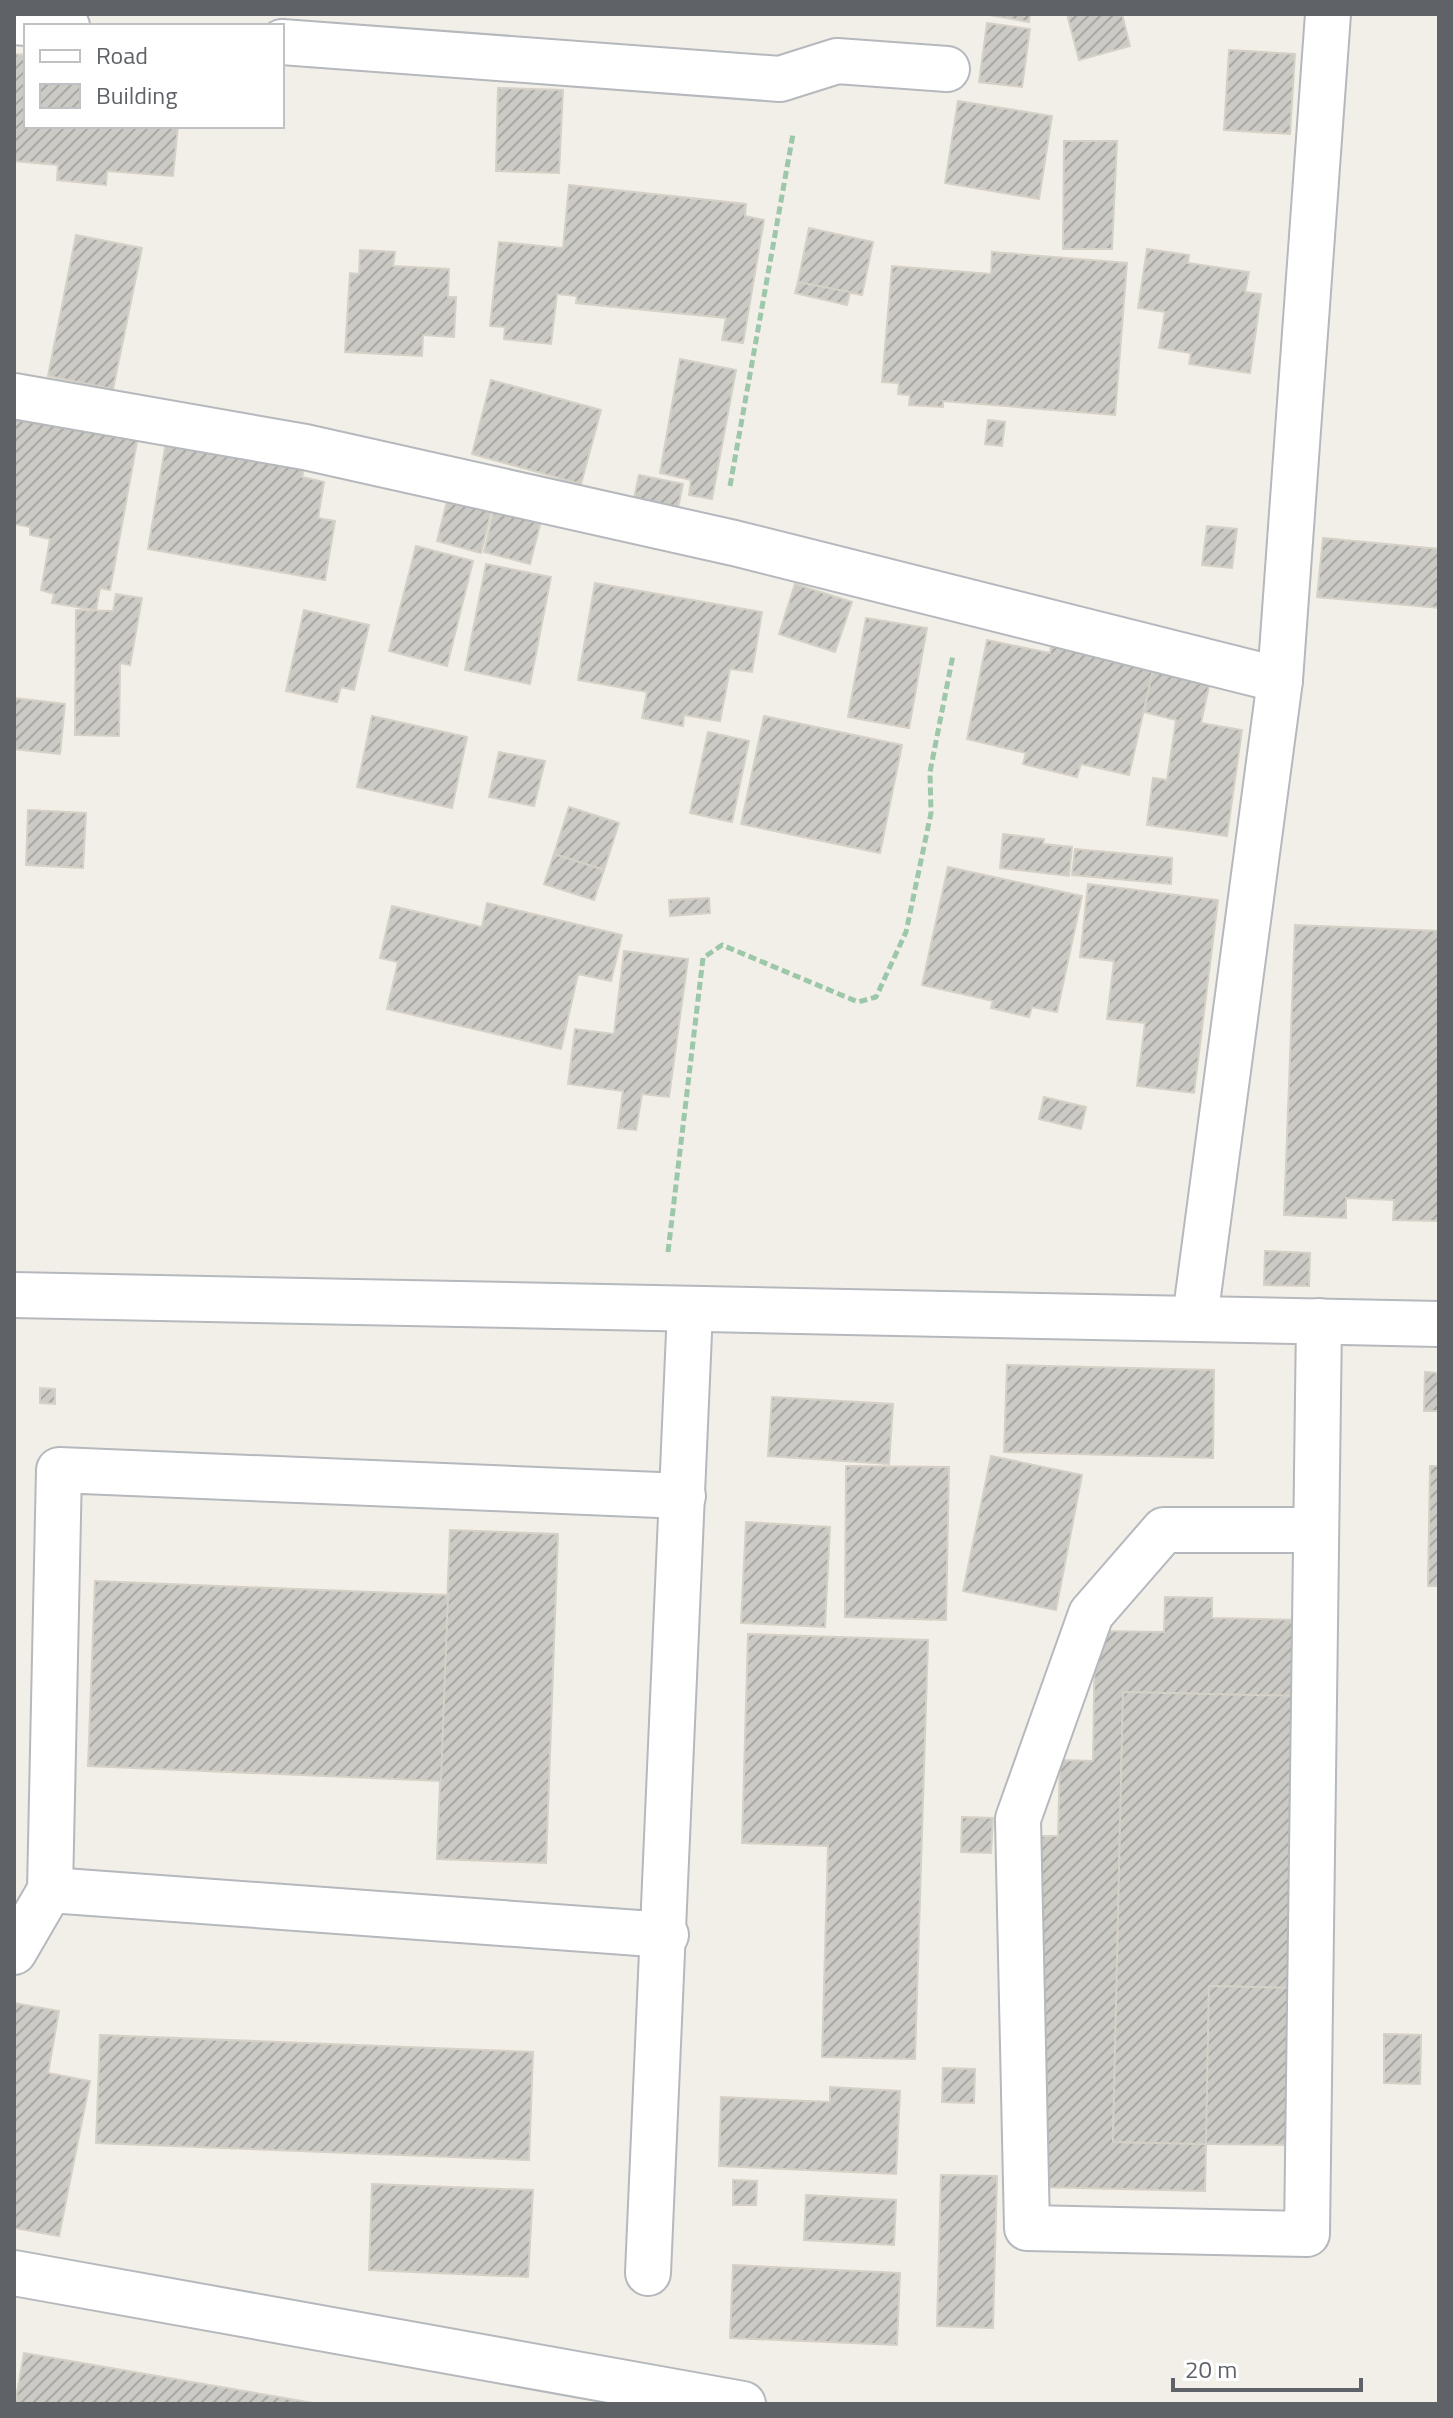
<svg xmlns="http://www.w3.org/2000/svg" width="1453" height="2418" viewBox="0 0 1453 2418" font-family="'Titillium Web',sans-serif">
<defs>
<pattern id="building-hatch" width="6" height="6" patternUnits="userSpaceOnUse" patternTransform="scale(2)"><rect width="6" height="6" fill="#cccac5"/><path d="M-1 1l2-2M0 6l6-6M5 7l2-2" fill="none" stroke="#a9a8a4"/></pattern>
</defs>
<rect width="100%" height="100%" fill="#f1efe8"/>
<g fill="url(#building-hatch)" stroke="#d6d1c6" stroke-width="2">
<polygon points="983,14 1030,14 1029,22"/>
<polygon points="1067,14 1122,14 1130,46 1079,60"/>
<polygon points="987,23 1030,29 1022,87 979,82"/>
<polygon points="1229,50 1295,54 1290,134 1224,130"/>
<polygon points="14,54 26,55 26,126 178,126 173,176 107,171 106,185 57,180 58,165 14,161"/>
<polygon points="498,88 563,90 559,173 496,171"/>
<polygon points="958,101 1052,116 1039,199 945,183"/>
<polygon points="1064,141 1117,141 1112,249 1063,249"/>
<polygon points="569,185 746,204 745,216 764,220 743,343 722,340 726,318 576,303 577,296 557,294 551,344 504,339 505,327 490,326 499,242 563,248"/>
<polygon points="809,228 873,242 862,295 798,282"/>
<polygon points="76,235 142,248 113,389 48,376"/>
<polygon points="1147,249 1189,255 1188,263 1249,272 1245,292 1261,294 1250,373 1189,364 1191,353 1159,348 1165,312 1138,308"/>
<polygon points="360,250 395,252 393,266 449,269 448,297 456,297 454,337 423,335 422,356 345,352 350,273 359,274"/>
<polygon points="992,252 1127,263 1115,415 943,401 943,407 909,405 910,395 898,394 899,383 882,382 892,266 991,274"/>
<polygon points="798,282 850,292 847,305 795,293"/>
<polygon points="680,359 736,370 712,499 689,495 691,480 660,473"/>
<polygon points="491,380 601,410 581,484 472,454"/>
<polygon points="14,413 139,431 110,590 100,588 96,610 52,603 54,594 41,590 50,539 30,535 30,527 14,524"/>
<polygon points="988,420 1005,422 1002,446 985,444"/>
<polygon points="166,442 305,465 302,477 324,482 318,518 335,521 325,580 148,549"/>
<polygon points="639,475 683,484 678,508 634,498"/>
<polygon points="448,497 492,508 481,553 437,541"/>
<polygon points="494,509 541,521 530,564 484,552"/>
<polygon points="1207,526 1237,529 1232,568 1202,565"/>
<polygon points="1323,538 1439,549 1439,608 1317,597"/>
<polygon points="416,546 473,561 447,666 389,651"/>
<polygon points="486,564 551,577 530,684 465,670"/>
<polygon points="595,583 762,612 752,672 730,669 720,721 684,715 683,726 642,718 647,692 578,680"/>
<polygon points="795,584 852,602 835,652 779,634"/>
<polygon points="116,594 142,598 130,665 120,663 119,736 75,735 76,610 113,611"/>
<polygon points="304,610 369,625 354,690 341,687 337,702 286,691"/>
<polygon points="866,618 927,628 909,728 848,717"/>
<polygon points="987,640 1050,653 1051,646 1153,670 1129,775 1081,764 1077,777 1023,764 1026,753 967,739"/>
<polygon points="1154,664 1211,677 1201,723 1242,730 1227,836 1147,825 1153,778 1167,780 1176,720 1144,712"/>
<polygon points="14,698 65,704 60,754 14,749"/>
<polygon points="372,716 467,737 452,808 357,787"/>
<polygon points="764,716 902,745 880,853 741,824"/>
<polygon points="708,732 749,741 732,822 690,813"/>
<polygon points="499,752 545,761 534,806 489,797"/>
<polygon points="569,807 619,823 604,870 554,854"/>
<polygon points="28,810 86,813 83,868 26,865"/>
<polygon points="1003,834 1044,839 1043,844 1072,847 1069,876 1000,868"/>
<polygon points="1075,849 1172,858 1171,884 1072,875"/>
<polygon points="554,854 604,870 594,900 544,884"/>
<polygon points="948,867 1082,896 1057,1012 1032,1007 1029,1017 991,1008 993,1001 922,985"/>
<polygon points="1088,884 1218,900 1194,1093 1137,1086 1145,1023 1107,1019 1114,961 1080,957"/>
<polygon points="709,898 710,913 670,916 669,900"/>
<polygon points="487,903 622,935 611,981 578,974 561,1049 387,1009 398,962 380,958 392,906 482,927"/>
<polygon points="1295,925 1439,931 1439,1221 1393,1220 1394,1200 1346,1198 1346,1218 1284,1215"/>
<polygon points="624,951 688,959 669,1097 642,1094 636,1130 618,1128 623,1091 568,1084 575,1029 614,1034"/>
<polygon points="1044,1097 1086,1107 1081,1129 1039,1119"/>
<polygon points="1265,1251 1310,1253 1309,1286 1264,1285"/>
<polygon points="1007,1365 1214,1370 1213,1458 1004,1452"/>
<polygon points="1425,1372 1439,1373 1439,1411 1424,1411"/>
<polygon points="40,1388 55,1389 55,1404 40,1403"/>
<polygon points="772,1397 893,1404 889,1464 768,1456"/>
<polygon points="991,1456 1082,1475 1056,1610 963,1591"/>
<polygon points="846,1466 949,1467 946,1620 845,1617"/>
<polygon points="1430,1466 1439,1466 1439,1586 1428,1586"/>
<polygon points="746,1522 830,1527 825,1627 741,1623"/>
<polygon points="450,1530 558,1534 546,1863 437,1859"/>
<polygon points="95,1581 448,1595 441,1781 88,1766"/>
<polygon points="1165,1597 1212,1598 1212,1618 1300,1620 1298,1696 1123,1692 1113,2142 1206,2144 1205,2191 1037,2187 1033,1836 1058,1836 1060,1760 1093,1761 1095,1631 1164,1632"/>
<polygon points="748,1634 928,1640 915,2059 822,2057 828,1846 742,1843"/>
<polygon points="1123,1692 1298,1696 1292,1988 1209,1986 1206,2144 1113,2142"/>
<polygon points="962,1817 993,1818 991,1853 961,1852"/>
<polygon points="1209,1986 1292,1988 1290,2145 1206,2144"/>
<polygon points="14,2003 59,2011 48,2073 90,2081 59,2236 14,2228"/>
<polygon points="1384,2034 1421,2035 1420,2084 1384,2083"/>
<polygon points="100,2035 533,2052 529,2160 96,2143"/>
<polygon points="943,2068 975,2069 974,2103 942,2102"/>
<polygon points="830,2087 900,2091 896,2174 719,2166 721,2097 830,2102"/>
<polygon points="941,2175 997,2176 993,2328 937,2326"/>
<polygon points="733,2180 757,2181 756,2205 733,2205"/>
<polygon points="372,2184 533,2190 528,2277 369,2270"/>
<polygon points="806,2195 896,2200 894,2245 804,2240"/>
<polygon points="733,2265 900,2273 897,2345 730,2338"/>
<polygon points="24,2353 319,2404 15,2404"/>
</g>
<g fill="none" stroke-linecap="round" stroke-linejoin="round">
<g stroke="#b5b8bc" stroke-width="48">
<g id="minor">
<polyline points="14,22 67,26"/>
<polyline points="282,42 780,79 837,61 947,69"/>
<polyline points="14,396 305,447 734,543 1280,680"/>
<polyline points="14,1295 1439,1324"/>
<polyline points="1195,1318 1280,680 1328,14"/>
<polyline points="1316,1530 1164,1530 1091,1614 1018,1819 1027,2228 1307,2234 1319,1321"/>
<polyline points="50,1890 666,1935"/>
<polyline points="14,1952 50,1890 59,1470 683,1496"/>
<polyline points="14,2273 743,2404"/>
<polyline points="648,2273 690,1310"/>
</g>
</g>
<g stroke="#9cc7a9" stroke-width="5" stroke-dasharray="8 4" stroke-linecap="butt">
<polyline points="730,486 793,134"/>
<polyline points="668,1252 703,958 722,945 858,1002 876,997 906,932 931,813 930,772 953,655"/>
</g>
<use href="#minor" stroke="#fff" stroke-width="44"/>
</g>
<rect width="1453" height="2418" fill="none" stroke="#5f6368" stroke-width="32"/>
<rect x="24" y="24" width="260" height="104" fill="#ffffff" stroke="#bfc1c3" stroke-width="2"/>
<rect x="40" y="50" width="40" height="12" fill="#ffffff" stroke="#bfc1c3" stroke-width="2"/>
<text x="96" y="64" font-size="24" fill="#5f6368">Road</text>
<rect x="40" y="84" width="40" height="24" fill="url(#building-hatch)" stroke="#bfc1c3" stroke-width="2"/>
<text x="96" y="104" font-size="24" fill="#5f6368">Building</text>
<path d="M1173 2378v12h188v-12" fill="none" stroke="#5f6368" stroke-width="4"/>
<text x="1185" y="2378" font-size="24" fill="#5f6368" stroke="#ffffff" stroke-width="6" paint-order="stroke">20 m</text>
</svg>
